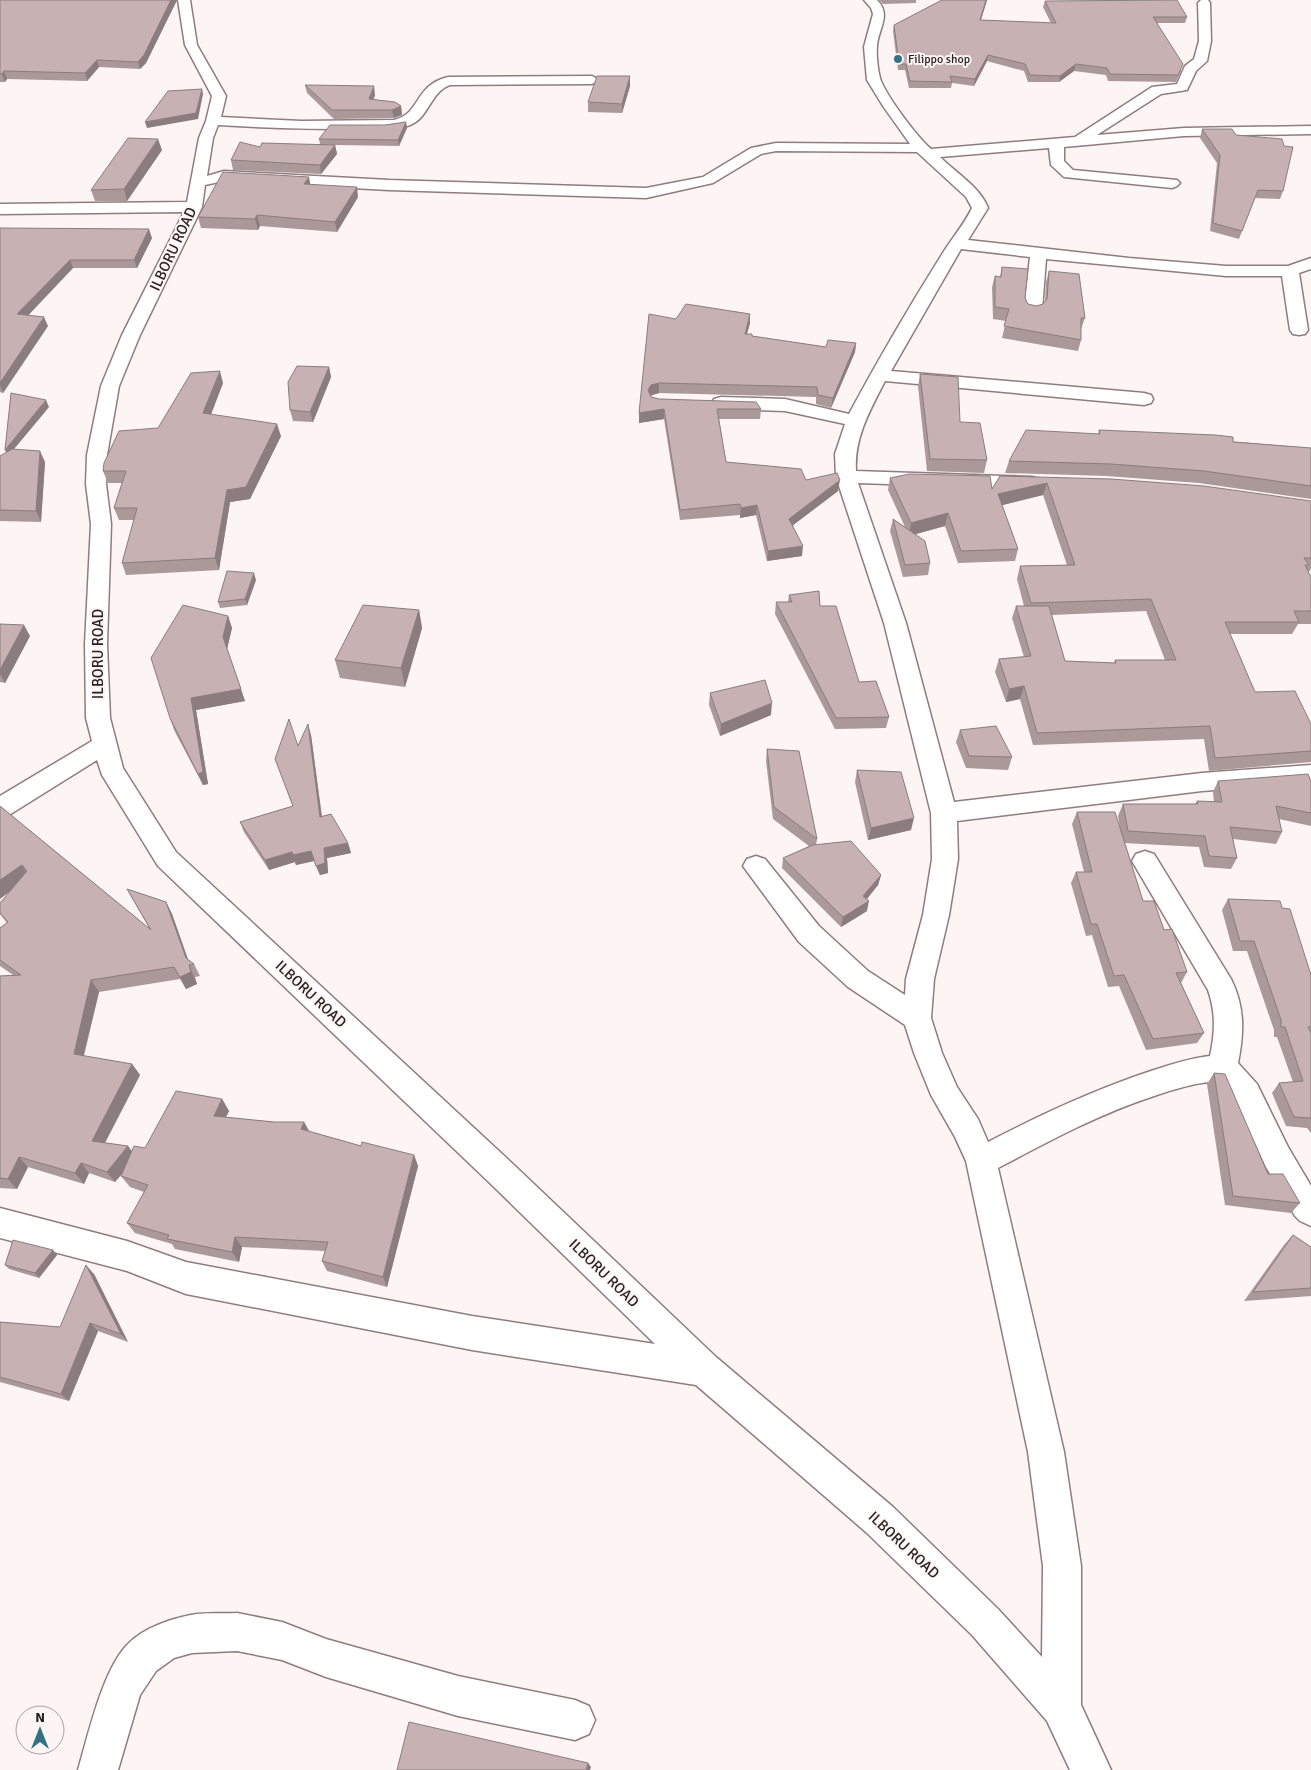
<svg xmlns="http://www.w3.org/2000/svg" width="1311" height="1770" viewBox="0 0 1311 1770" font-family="Signika,sans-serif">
<rect width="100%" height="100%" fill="#fdf4f4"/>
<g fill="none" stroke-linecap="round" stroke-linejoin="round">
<g stroke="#917c7d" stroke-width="3">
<g id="minor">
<path d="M 178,0 L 190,0 L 197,45 L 226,96 L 221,117 L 301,121 L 394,120 C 421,114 414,85 448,77 L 592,76 L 599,80 L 592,84 L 450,85 C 430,92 429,118 410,125 C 395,131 376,128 361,129 C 313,129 266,128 218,125 L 213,138 L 207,176 L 224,171 L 389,180 L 646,188 L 703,177 L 751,148 L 776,143 L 910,144 L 883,106 L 867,80 L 864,47 L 873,14 L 871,8 L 864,0 L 877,0 C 892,15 878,29 877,46 C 876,55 878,73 881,81 C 888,98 917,137 931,149 L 1075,137 L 1152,87 L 1177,84 L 1185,66 L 1194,59 L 1199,41 L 1198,3 L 1201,0 L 1208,0 L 1210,3 L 1211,41 L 1207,61 L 1196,71 L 1187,90 L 1161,94 L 1097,135 L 1184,128 L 1311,126 L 1311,134 L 1184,136 L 1064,147 L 1064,161 L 1073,170 L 1177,180 L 1180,183 L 1177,186 L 1172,188 L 1064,177 L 1051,165 L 1049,148 L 940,157 C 955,172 981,188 988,208 L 968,240 L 1129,258 L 1226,266 L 1288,266 L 1311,258 L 1311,269 L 1299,273 L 1308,330 L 1305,334 L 1299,335 L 1293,334 L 1290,330 L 1282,276 L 1226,276 L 1046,259 L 1042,310 L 1039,314 L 1033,315 L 1027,314 L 1024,310 L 1030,257 L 961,249 L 891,371 L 1144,393 L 1151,395 L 1153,399 L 1151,403 L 1144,405 L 885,381 C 870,410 854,438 856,471 L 1032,477 L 1039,479 L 1042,483 L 1039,487 L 1032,489 L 858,483 L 906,623 L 954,802 L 1202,773 L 1311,765 L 1311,783 L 1202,791 L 957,821 L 958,859 L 949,915 L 934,979 L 931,1018 L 942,1053 L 957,1087 L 978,1119 L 988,1142 C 1042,1114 1096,1089 1154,1070 C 1173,1064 1190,1058 1210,1056 C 1215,1033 1216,1013 1208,990 L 1132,861 L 1136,854 L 1145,851 L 1154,854 L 1231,979 C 1245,1007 1244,1033 1238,1063 L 1257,1084 L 1288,1147 L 1311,1186 L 1311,1226 L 1300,1221 L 1295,1216 L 1266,1167 L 1236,1102 L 1217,1081 C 1194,1083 1175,1089 1154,1096 C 1099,1114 1049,1141 998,1168 L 1064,1452 L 1081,1566 L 1081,1705 L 1111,1770 L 1070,1770 L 1047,1721 L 972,1635 L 867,1533 L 696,1385 L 472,1350 L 186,1294 L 127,1271 L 0,1238 L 0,1208 L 127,1241 L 186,1262 L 472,1316 L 655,1344 L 493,1186 L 158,866 L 102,775 L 97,760 L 9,815 L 0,817 L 0,796 L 92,741 L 86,718 L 85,644 L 91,524 L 86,484 L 87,455 L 101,386 L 122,335 L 184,212 L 0,214 L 0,204 L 187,202 L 199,138 L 206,121 L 212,96 L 185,45 ZM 776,151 L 917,152 L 966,197 L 972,208 C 964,225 951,239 941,256 C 909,307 878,360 849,414 L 785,399 L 721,397 L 714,399 L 712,403 L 714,407 L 721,409 L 785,411 L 845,424 L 835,454 L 836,477 L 884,623 L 931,813 L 932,859 L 923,915 L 906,979 L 905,995 L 868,971 L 819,926 L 765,859 L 756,856 L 747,859 L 743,866 L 799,942 L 848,987 L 905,1025 L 914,1053 L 931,1095 L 955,1137 L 966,1161 L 1028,1452 L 1043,1566 L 1042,1657 L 998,1609 L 893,1507 L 716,1357 L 515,1166 L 176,852 L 123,768 L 110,718 L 107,644 L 111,524 L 106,484 L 107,455 L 119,386 L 140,335 L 202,207 L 205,185 L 224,181 L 389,190 L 646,198 L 713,183 L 761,154 Z"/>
<path d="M 237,1613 L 282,1622 L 326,1639 L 458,1676 L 575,1700 L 589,1706 L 595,1720 L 589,1734 L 575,1740 L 458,1716 L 326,1677 L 282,1660 L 237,1651 L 192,1653 L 174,1658 L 156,1671 L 140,1695 L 118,1770 L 78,1770 C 88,1736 103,1667 129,1643 C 144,1628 170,1619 191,1615 C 206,1612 222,1614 237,1613 Z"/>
</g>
</g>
<use href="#minor" fill="#fff" fill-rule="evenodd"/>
</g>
<g fill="#ab9899" fill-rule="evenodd">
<polygon points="0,0 177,0 146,63 140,69 99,67 87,81 7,79 5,82 0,82"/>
<polygon points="879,0 916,0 916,3 883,4"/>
<polygon points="942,0 987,0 981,20 1051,23 1043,7 1045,1 1187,17 1185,23 1157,23 1181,71 1176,82 1108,81 1106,75 1074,71 1059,82 1028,82 1024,71 987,61 974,86 952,83 951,88 909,88 905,70 898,70 893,31 894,25"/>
<polygon points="630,76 630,86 622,113 588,112 588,102"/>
<polygon points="305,85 375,95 373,99 401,106 402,115 394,118 334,119 307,93"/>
<polygon points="406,122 407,128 399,146 335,145 337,154 321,174 233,170 231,160 260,147 320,144 319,139 385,125"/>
<polygon points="1202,129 1236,135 1283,191 1280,199 1255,198 1239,239 1210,231 1217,163 1200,138"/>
<polygon points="162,150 127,201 95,201 91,190"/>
<polygon points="311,184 358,197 337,232 260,226 258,230 201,228 198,217"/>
<polygon points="0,228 152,238 137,268 73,268 28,315 48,326 3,393 0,392"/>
<polygon points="1002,267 1028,304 1036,306 1043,304 1045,302 1046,282 1049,271 1085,318 1081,329 1081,340 1078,351 1002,338 1006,321 993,319 992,287 995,276 1000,277"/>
<polygon points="676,319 750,323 747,334 752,336 826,347 856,343 855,352 831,408 816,404 816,397 659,393 651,396 651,397 659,399 761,409 760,419 719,419 726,462 806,480 838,491 793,525 802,556 767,561 756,515 740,518 740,515 680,520 664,419 639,423 639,413"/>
<polygon points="329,367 331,377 313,422 293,421 290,410"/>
<polygon points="920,374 987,460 984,473 927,471 918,386"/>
<polygon points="223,383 211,414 281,436 250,499 230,502 219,570 126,575 122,563 134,520 119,520 114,508 122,483 108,483 103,471 158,428"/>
<polygon points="49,407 14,449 45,462 41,522 0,521 0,456 6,453"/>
<polygon points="1099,430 1311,448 1311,499 1199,483 1107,476 1005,473 1009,461 1098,434"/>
<path d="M 1000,476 L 1311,501 L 1311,568 L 1310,571 L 1308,571 L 1311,577 L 1311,624 L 1298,624 L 1292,634 L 1230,634 L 1255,692 L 1311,724 L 1311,762 L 1209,771 L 1204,739 L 1033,745 L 1020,699 L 1006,702 L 995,672 L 999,659 L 1024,657 L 1012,618 L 1016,606 L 1024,606 L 1017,579 L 1020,566 L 1067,565 L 1043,495 L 1002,505 L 1018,549 L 1015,561 L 958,563 L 945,526 L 915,534 L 930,563 L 928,575 L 903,577 L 890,531 L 893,519 L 905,527 L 888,490 L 890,478 L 992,489 ZM 1146,611 L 1165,660 L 1115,660 L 1114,663 L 1065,661 L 1052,615 Z"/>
<polygon points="256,580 247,605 220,608 218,602"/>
<polygon points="789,595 820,606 859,682 889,717 886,728 835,729 775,614 776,602 788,602"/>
<polygon points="419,610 422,628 405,687 340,678 335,660"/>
<polygon points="228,616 232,628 227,649 245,701 196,710 208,784 203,785 174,730 170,718"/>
<polygon points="0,624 30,636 5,683 0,682"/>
<polygon points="710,693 771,715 720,736 709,705"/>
<polygon points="960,730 1012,757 1008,770 966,768 956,742"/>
<polygon points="311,735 322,816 348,843 351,853 327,858 328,873 320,875 314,861 296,865 295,862 269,870 244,832 240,822 293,806 275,759 298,746"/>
<polygon points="767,749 817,839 816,845 881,875 878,885 867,899 867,911 841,927 782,868 783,858 809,846 773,819 766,761"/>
<polygon points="857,770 911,830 868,840 855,782"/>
<polygon points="1218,781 1311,781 1311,826 1279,819 1282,832 1276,844 1233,839 1237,858 1231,869 1204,867 1199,847 1124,843 1143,901 1164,930 1187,972 1181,983 1204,1033 1197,1043 1146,1050 1119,986 1108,987 1092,935 1086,936 1071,883 1076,872 1084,872 1072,824 1077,812 1121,834 1118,816 1123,804 1195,804 1197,801 1214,802 1213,792"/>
<polygon points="0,806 149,928 127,889 166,902 172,914 188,960 194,964 200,976 195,977 197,984 186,989 180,979 99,992 84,1056 132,1064 140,1075 105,1143 128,1146 132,1151 145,1148 222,1099 229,1111 226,1117 274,1122 304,1122 309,1131 361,1146 414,1155 418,1166 387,1287 327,1271 322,1261 325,1251 242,1247 239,1262 175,1249 172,1244 135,1233 127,1223 144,1192 130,1187 121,1176 123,1173 115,1182 89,1173 84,1184 28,1167 17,1189 0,1188 0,976 13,975 0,966 0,928 7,923 0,914 0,903 10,891"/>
<polygon points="1228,899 1311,975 1311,1133 1307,1128 1286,1126 1272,1093 1279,1083 1293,1082 1277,1037 1274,1037 1274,1030 1247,951 1233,951 1222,910"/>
<polygon points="1214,1073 1268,1174 1300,1203 1291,1213 1225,1205 1207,1084"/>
<polygon points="1293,1235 1311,1247 1311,1296 1244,1301 1284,1245"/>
<polygon points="53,1250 57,1255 39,1278 9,1269 5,1265"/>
<polygon points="94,1274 128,1342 98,1331 69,1401 0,1382 0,1322 60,1327"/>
</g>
<g fill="#8b7c7d">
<polygon points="171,0 177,0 146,63 140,69 138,62"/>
<polygon points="986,0 987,0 979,26 980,20"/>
<polygon points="988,55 987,61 974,86 975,79"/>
<polygon points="97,60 99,67 87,81 85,73"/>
<polygon points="1076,64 1074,71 1059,82 1060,76"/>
<polygon points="4,71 7,79 5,82 2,74"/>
<polygon points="630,76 630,86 622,113 622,104"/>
<polygon points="374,86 375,95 371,107 369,99"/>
<polygon points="202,89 203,94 198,119 147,128 145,122"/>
<polygon points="401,106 402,115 394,118 392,110"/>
<polygon points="406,122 407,128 399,146 398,140"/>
<polygon points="158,139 162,150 127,201 124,189"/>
<polygon points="335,145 337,154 321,174 320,165"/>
<polygon points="309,177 311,188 304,184"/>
<polygon points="357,187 358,197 337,232 335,222"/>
<polygon points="257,215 260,226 258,230 255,219"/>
<polygon points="149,229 152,238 137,268 134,260"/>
<polygon points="70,260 73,268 21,323 17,314"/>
<polygon points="750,314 750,323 744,344 745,334"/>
<polygon points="44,317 48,326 3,393 0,385 0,383"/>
<polygon points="856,343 855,352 831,408 833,398"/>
<polygon points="329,367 331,377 313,422 310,412"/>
<polygon points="220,371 223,383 207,425 203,413"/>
<polygon points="659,383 659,393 651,395 648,400 648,390 651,385"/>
<polygon points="46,400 49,407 8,456 5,450"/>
<polygon points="664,409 664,419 639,423 639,413"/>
<polygon points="277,424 281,436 250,499 230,502 219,570 215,558 227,490"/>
<polygon points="40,451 45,462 41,522 36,511"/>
<polygon points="840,480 838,491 788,529 789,519"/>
<polygon points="1047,483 1043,495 995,507 998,494"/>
<polygon points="757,505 756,515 740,518 741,508"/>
<polygon points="948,513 945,526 909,536 911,523"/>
<polygon points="803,546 802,556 767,561 768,551"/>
<polygon points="254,573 256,580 247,605 245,599"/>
<polygon points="419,610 422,628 405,687 401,668"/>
<polygon points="228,616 232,628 227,649 245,701 196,710 208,784 203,785 198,774 191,698 223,637"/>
<polygon points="24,625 30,636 5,683 0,674 0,670"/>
<polygon points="1024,686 1020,699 1006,702 1009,689"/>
<polygon points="772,703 771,715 720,736 721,724"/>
<polygon points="308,724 311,735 323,827 320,817"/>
<polygon points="914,818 911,830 868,840 871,828"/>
<polygon points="348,843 351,853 327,858 328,873 320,875 316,866 324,848"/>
<polygon points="311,851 314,861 296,865 295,862 269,870 265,860 292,852"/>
<polygon points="22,865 29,877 0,899 0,880"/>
<polygon points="881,875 878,885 861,906 863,896"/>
<polygon points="869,901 867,911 841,927 843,917"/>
<polygon points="166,902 172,914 190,965 186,958"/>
<polygon points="189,965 197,984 186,989 180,977"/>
<polygon points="91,980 99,992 81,1065 74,1054"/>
<polygon points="132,1064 140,1075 100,1152 92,1141"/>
<polygon points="222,1099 229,1111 221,1127 214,1116"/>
<polygon points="304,1122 310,1133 301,1129"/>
<polygon points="128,1146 135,1157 115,1182 107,1172"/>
<polygon points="414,1155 418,1166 387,1287 383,1277"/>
<polygon points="19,1157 28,1167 17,1189 8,1179"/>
<polygon points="81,1163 89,1173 84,1184 75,1173"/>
<polygon points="235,1237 242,1247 239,1262 232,1252"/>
<polygon points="53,1250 57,1255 39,1278 35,1273"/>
<polygon points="86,1265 94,1274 128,1342 121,1334"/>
<polygon points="90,1323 98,1331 69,1401 61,1394"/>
<polygon points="588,1763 591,1767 590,1770 586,1770"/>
</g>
<g fill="#c7b1b2" stroke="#8b7c7d">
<polygon points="0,0 171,0 144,55 138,62 97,60 85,73 4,71 2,74 0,74"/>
<polygon points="942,0 986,0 980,20 1056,23 1045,1 1177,0 1187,17 1153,17 1183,64 1178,75 1110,74 1107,68 1076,64 1060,76 1030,75 1025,64 988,55 975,79 950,76 952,82 910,81 906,64 899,64 894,25"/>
<polygon points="597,76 630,76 622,104 588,102"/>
<polygon points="305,85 374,86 369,99 395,102 401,106 392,110 332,110"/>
<polygon points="202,89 196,113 145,122 168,91"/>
<polygon points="406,122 398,140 319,139 330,125 385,125"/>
<polygon points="1202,129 1232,129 1236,135 1282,139 1284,146 1293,147 1283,191 1258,190 1242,231 1213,223 1220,155"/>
<polygon points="128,138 158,139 124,189 91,190"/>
<polygon points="240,142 260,147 262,143 335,145 320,165 231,160"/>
<polygon points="223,172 309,177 304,184 357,187 335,222 257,215 255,219 198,217"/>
<polygon points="0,228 149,229 134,260 70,260 17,314 44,317 0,383"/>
<polygon points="1002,267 1028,269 1025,298 1028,304 1036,306 1043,304 1047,299 1049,271 1079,274 1085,318 1081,318 1081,340 1004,326 1009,309 995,307 995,276 1001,277"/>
<polygon points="686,304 750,314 745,334 752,334 752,336 826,347 828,340 856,343 833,398 818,395 817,387 659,383 651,385 648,390 651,397 659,399 756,402 761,409 717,409 726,462 801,469 806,480 837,473 840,480 789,519 803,546 768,551 757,505 741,508 740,504 680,510 664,409 639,413 649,314 676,319"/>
<polygon points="297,366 329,367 310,412 290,410 288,382"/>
<polygon points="220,371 203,413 277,424 246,487 227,490 215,558 122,563 137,508 114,508 126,471 103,471 104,463 119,431 158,428 191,373"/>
<polygon points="920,374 958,377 960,422 980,423 987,460 930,459"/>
<polygon points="11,393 46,400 5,450"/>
<polygon points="1026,430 1100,434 1099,430 1215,435 1233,437 1233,442 1311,448 1311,486 1204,471 1111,464 1009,461"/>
<polygon points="12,449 40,451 36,511 0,510 0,456"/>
<polygon points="909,474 990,476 992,489 1000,476 1111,479 1204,486 1311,501 1311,558 1304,558 1309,565 1305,565 1311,577 1311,611 1294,611 1299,622 1225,622 1255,692 1295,691 1311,724 1311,751 1215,758 1210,726 1037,733 1024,686 1009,689 999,659 1031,656 1016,606 1049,606 1065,661 1116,663 1115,660 1176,660 1151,599 1031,603 1020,566 1075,565 1047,483 998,494 1018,549 961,551 948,513 911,523 890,478"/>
<polygon points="893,519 925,541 930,563 905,565"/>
<polygon points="227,571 254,573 245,599 218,602"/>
<polygon points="819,591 820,606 836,606 859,682 876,681 889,717 836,718 776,602 792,602 789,595"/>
<polygon points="183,605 228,616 223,637 241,689 191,698 203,772 198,774 170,718 151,658"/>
<polygon points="363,605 419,610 401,668 335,660"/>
<polygon points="0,624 24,625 0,670"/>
<polygon points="765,680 772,703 721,724 710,693"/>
<polygon points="289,719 298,746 308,724 320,817 331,814 348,843 324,848 325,863 316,866 311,851 293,855 292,852 265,860 240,822 293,806 275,759"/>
<polygon points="996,726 1012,757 969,756 960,730"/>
<polygon points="767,749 799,751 817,839 774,807"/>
<polygon points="857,770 901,772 914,818 871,828"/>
<polygon points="1308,774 1311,781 1311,813 1276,806 1282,832 1230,827 1237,858 1209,856 1205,836 1128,831 1123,804 1198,804 1197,801 1222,802 1218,781"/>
<polygon points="0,806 151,930 127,889 166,902 186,958 194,964 189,965 191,972 180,977 174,967 91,980 74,1054 132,1064 92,1141 128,1146 107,1172 81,1163 75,1173 19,1157 8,1179 0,1178 0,976 21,975 0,960 0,928 8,922 0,913 0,903 27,871 22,865 0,880"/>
<polygon points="1077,812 1115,812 1143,901 1154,901 1164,930 1172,929 1187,972 1176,973 1204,1033 1153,1039 1124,975 1114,976 1097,924 1091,924 1076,872 1092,872"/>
<polygon points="851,841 881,875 863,896 869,901 843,917 783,858 813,845"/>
<polygon points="1228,899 1280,901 1282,908 1290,909 1311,975 1311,1027 1308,1027 1311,1033 1311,1118 1294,1117 1279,1083 1303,1081 1285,1027 1281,1027 1281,1020 1254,941 1240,941"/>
<polygon points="1214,1073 1225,1074 1268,1174 1283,1174 1300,1203 1233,1196"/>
<polygon points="176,1091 222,1099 214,1116 274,1122 304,1122 301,1129 361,1146 362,1142 414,1155 383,1277 322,1261 328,1242 235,1237 232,1252 167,1239 169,1235 127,1223 148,1185 121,1176 134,1146 145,1148"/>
<polygon points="1293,1235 1311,1247 1311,1288 1253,1292"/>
<polygon points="13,1240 53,1250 35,1273 5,1265"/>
<polygon points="86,1265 121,1334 90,1323 61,1394 0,1377 0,1322 60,1327"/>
<polygon points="409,1722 588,1763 586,1770 397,1770"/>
</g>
<circle fill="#317385" stroke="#fdf4f4" stroke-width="2" cx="898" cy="59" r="5"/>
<g text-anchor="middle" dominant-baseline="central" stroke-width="4" stroke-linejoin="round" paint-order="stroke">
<g font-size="12" fill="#282020" stroke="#fdf4f4" text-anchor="start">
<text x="908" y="59">Filippo shop</text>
</g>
<g font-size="15" fill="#282020" stroke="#fdf4f4">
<text transform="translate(173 249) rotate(-65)">ILBORU ROAD</text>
<text transform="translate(98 654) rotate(-90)">ILBORU ROAD</text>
<text transform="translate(311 994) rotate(43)">ILBORU ROAD</text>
<text transform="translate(604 1273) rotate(44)">ILBORU ROAD</text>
<text transform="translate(904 1545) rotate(43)">ILBORU ROAD</text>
</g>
</g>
<g transform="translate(40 1730)"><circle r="24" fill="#fdf4f4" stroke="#a89f9f"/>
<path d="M0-4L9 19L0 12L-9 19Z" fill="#317385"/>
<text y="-8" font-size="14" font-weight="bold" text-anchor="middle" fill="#282020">N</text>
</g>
</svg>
